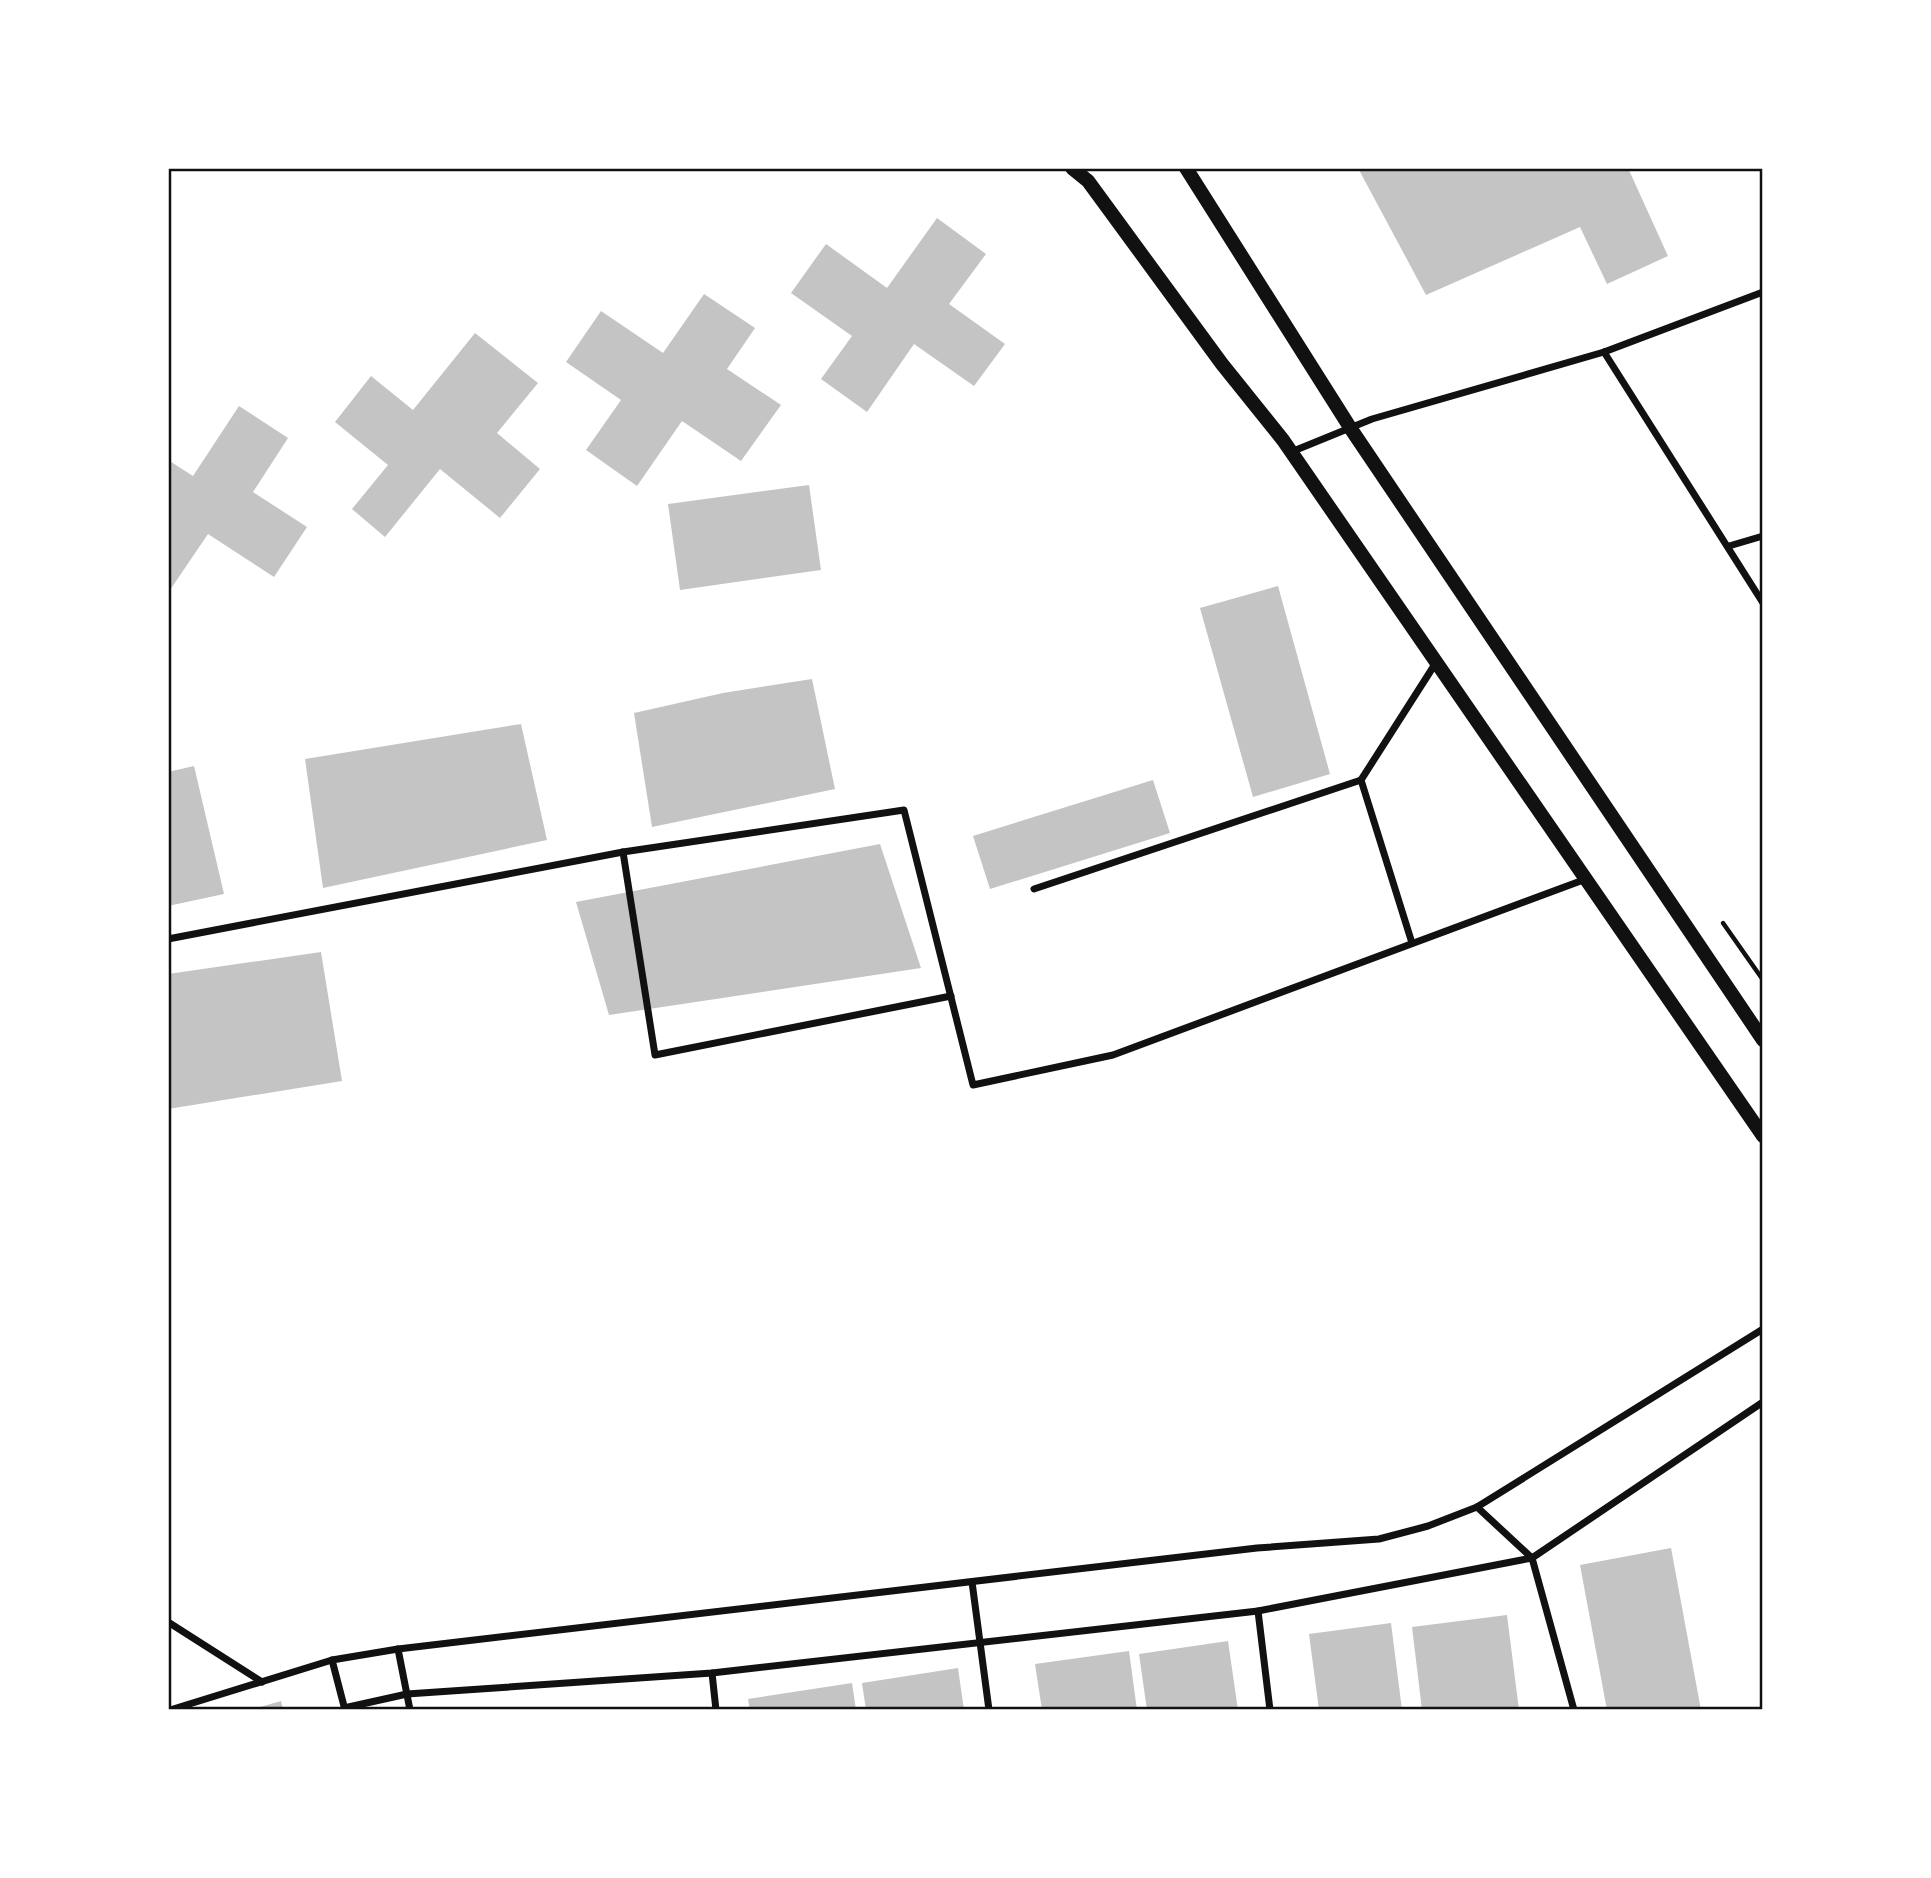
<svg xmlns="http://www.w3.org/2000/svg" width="1931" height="1878" viewBox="0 0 1931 1878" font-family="Overpass,sans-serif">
<rect width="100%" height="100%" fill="#fff"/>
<g fill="#c4c4c4">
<polygon points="1358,168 1628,168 1668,256 1607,284 1580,227 1426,295"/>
<polygon points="937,218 986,254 949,304 1005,344 974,386 914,344 867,412 821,379 852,336 791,293 826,244 887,288"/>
<polygon points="704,294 755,328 727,369 781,405 741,461 682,421 637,486 586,450 621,400 566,362 601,311 663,353"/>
<polygon points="475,333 538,383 497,433 540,469 500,518 440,469 385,537 352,509 388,465 335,422 371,376 413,410"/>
<polygon points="239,406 288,438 253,492 307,527 274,577 208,534 168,593 168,460 193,476"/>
<polygon points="809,485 821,570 680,590 668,504"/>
<polygon points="1278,586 1330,774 1253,797 1200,608"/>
<polygon points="812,679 835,789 652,827 634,713 723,693"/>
<polygon points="521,724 547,840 323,888 305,759"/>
<polygon points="194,766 224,894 168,906 168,772"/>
<polygon points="1153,780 1170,833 990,889 973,836"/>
<polygon points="880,844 921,968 609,1015 576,902"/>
<polygon points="321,952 342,1081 168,1109 168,974"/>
<polygon points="1671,1548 1701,1710 1607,1710 1580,1565"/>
<polygon points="1507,1615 1519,1710 1422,1710 1412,1627"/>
<polygon points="1391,1623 1402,1710 1319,1710 1309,1634"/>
<polygon points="1228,1641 1238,1710 1147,1710 1139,1654"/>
<polygon points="1129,1651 1137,1710 1042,1710 1035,1664"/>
<polygon points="958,1668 964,1710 866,1710 862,1683"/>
<polygon points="852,1683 856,1710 750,1710 748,1699"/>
<polygon points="281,1701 283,1710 253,1710 253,1709"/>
</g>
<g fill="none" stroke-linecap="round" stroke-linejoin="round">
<polyline stroke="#111" stroke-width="4.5" points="1723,923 1763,980"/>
<g stroke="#111" stroke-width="7">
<polyline points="1604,352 1763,603"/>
<polyline points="1291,452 1372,419 1604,352 1763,292"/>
<polyline points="1729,546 1763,536"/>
<polyline points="623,852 655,1055 951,996"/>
<polyline points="1034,889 1361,780"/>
<polyline points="168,939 623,852 904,810 973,1085 1113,1055 1586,879"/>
<polyline points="1412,943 1361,780 1437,661"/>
<polyline points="1477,1507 1532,1558 1574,1710"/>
<polyline points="972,1582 989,1710"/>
<polyline points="1258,1611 1270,1710"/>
<polyline points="168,1622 262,1682"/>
<polyline points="398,1649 410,1710"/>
<polyline points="712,1673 716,1710"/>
<polyline points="344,1708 407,1694 712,1673 1258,1611 1532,1558 1763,1402"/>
<polyline points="170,1710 332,1660"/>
<polyline points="345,1710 332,1660 398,1649 1257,1548 1379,1539 1428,1526 1477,1507 1763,1329"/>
</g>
<g stroke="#111" stroke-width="14">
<polyline points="1072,168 1088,181 1222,364 1283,440 1763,1136"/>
<polyline points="1186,168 1351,429 1763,1040"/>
</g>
</g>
<rect width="1931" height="1878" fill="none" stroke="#ffffff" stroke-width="340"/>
<rect x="170" y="170" width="1591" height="1538" fill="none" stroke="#111" stroke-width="2.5"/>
</svg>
